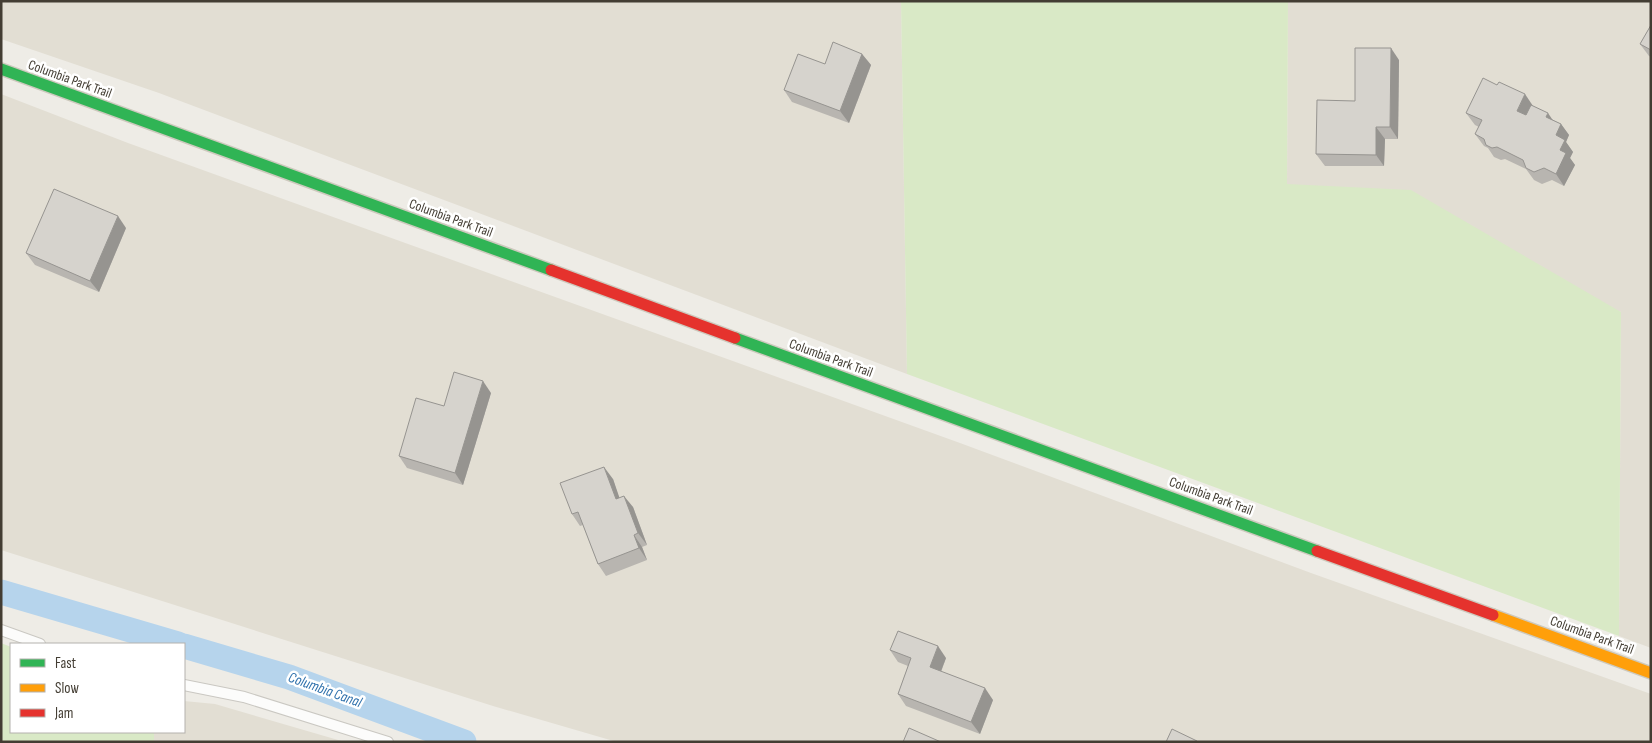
<svg xmlns="http://www.w3.org/2000/svg" width="1652" height="743" viewBox="0 0 1652 743" font-family="'Sofia Sans Condensed',sans-serif">
<rect width="100%" height="100%" fill="#eeece6"/>
<g fill="#e2ded3">
<polygon points="1,1 901,1 907,374 159,93 1,39"/>
<polygon points="1288,1 1651,1 1651,648 1619,636 1621,312 1287,184"/>
<polygon points="1,94 128,143 960,443 1311,573 1651,694 1651,742 617,742 493,706 1,550"/>
<polygon points="184,701 215,704 345,742 154,742 154,732 184,732"/>
</g>
<g fill="#d9e9c6">
<polygon points="901,1 1288,1 1287,184 1411,190 1621,312 1619,636 907,374"/>
<polygon points="1,643 11,647 11,732 154,732 154,742 1,742"/>
</g>
<g fill="none" stroke-linecap="round" stroke-linejoin="round">
<g stroke="#b6d4ec" stroke-width="25">
<polyline points="1,592 178,644"/>
<polyline points="184,646 289,677 464,742"/>
</g>
<g stroke="#cac8c2" stroke-width="12">
<g id="lane">
<polyline points="1,630 40,644"/>
<polyline points="184,685 244,697 388,742"/>
</g>
</g>
<g stroke="#cdc9bd" stroke-width="14">
<g id="fast">
<polyline points="1,69 551,270"/>
<polyline points="735,338 1317,551"/>
</g>
</g>
<g stroke="#cdc9bd" stroke-width="14">
<polyline id="slow" points="1493,615 1651,673"/>
</g>
<g stroke="#cdc9bd" stroke-width="14">
<g id="jam">
<polyline points="551,270 735,338"/>
<polyline points="1317,551 1493,615"/>
</g>
</g>
<use href="#lane" stroke="#fcfcfb" stroke-width="10"/>
<use href="#fast" stroke="#30b455" stroke-width="11"/>
<use href="#slow" stroke="#ff9f0a" stroke-width="11"/>
<use href="#jam" stroke="#e5322d" stroke-width="11"/>
</g>
<g fill="#b8b5b0">
<polygon points="1651,25 1651,57 1649,56 1640,44"/>
<polygon points="862,54 871,65 849,123 792,102 784,90 825,64"/>
<polygon points="1399,60 1398,139 1385,139 1384,166 1325,166 1316,154 1355,101"/>
<polygon points="1533,106 1553,120 1561,124 1569,135 1566,142 1573,152 1570,158 1575,165 1564,186 1552,180 1542,184 1534,180 1526,169 1505,159 1501,160 1494,157 1488,148 1484,146 1475,134 1479,127 1475,125 1466,113"/>
<polygon points="126,228 99,292 35,265 26,253"/>
<polygon points="491,393 463,485 407,468 399,456 444,406"/>
<polygon points="613,479 619,498 633,507 647,545 642,547 647,560 606,576 598,564 583,525 580,526 572,514"/>
<polygon points="890,650 946,658 941,672 993,700 980,734 906,706 898,694 908,666 898,662"/>
</g>
<g fill="#969490">
<polygon points="1391,48 1399,60 1398,139 1390,127"/>
<polygon points="862,54 871,65 849,123 840,111"/>
<polygon points="1525,94 1533,106 1525,123 1517,111"/>
<polygon points="1548,113 1556,125 1546,117"/>
<polygon points="1561,124 1569,135 1566,142 1573,152 1570,158 1575,165 1564,186 1556,174 1560,150 1556,135"/>
<polygon points="1376,127 1385,139 1384,166 1376,155"/>
<polygon points="118,216 126,228 99,292 90,281"/>
<polygon points="483,381 491,393 463,485 455,473"/>
<polygon points="604,467 613,479 624,511 616,499"/>
<polygon points="624,496 633,507 647,545 638,533"/>
<polygon points="634,535 642,547 647,560 639,548"/>
<polygon points="938,646 946,658 938,679 930,667"/>
<polygon points="985,688 993,700 980,734 971,722"/>
</g>
<g fill="#d6d3cd" stroke="#969490">
<polygon points="1651,25 1651,50 1640,44"/>
<polygon points="833,42 862,54 840,111 784,90 798,54 825,64"/>
<polygon points="1355,48 1391,48 1390,127 1376,127 1376,155 1316,154 1317,100 1355,101"/>
<polygon points="1483,78 1497,85 1499,82 1525,94 1517,111 1526,115 1531,105 1548,113 1546,117 1561,124 1556,135 1565,140 1560,150 1566,153 1556,174 1544,168 1534,172 1526,168 1523,160 1497,147 1492,148 1486,145 1484,139 1475,134 1482,120 1466,113"/>
<polygon points="54,189 118,216 90,281 26,253"/>
<polygon points="454,372 483,381 455,473 399,456 416,398 444,406"/>
<polygon points="604,467 616,499 624,496 638,533 634,535 639,548 598,564 578,512 572,514 560,483"/>
<polygon points="898,631 938,646 930,667 985,688 971,722 898,694 911,658 890,650"/>
<polygon points="909,728 941,742 903,742"/>
<polygon points="1172,729 1197,741 1197,742 1166,742"/>
</g>
<g text-anchor="middle" dominant-baseline="central" stroke-width="5" stroke-linejoin="round" paint-order="stroke">
<g font-size="14" fill="#433d33" stroke="#fff">
<text transform="translate(70 79) rotate(20)">Columbia Park Trail</text>
<text transform="translate(451 218) rotate(20)">Columbia Park Trail</text>
<text transform="translate(831 358) rotate(20)">Columbia Park Trail</text>
<text transform="translate(1211 496) rotate(20)">Columbia Park Trail</text>
<text transform="translate(1592 635) rotate(20)">Columbia Park Trail</text>
</g>
<g font-size="15" font-style="italic" fill="#2f71ac" stroke="#fff">
<text transform="translate(325 690) rotate(20)">Columbia Canal</text>
</g>
</g>
<rect width="1652" height="743" fill="none" stroke="#433d33" stroke-width="5"/>
<rect x="10" y="643" width="175" height="90" fill="#ffffff" stroke="#b4b1ad"/>
<rect x="20" y="659" width="25" height="8" fill="#30b455" stroke="#b4b1ad"/>
<text x="55" y="668" font-size="15" fill="#433d33">Fast</text>
<rect x="20" y="684" width="25" height="8" fill="#ff9f0a" stroke="#b4b1ad"/>
<text x="55" y="693" font-size="15" fill="#433d33">Slow</text>
<rect x="20" y="709" width="25" height="8" fill="#e5322d" stroke="#b4b1ad"/>
<text x="55" y="718" font-size="15" fill="#433d33">Jam</text>
</svg>
